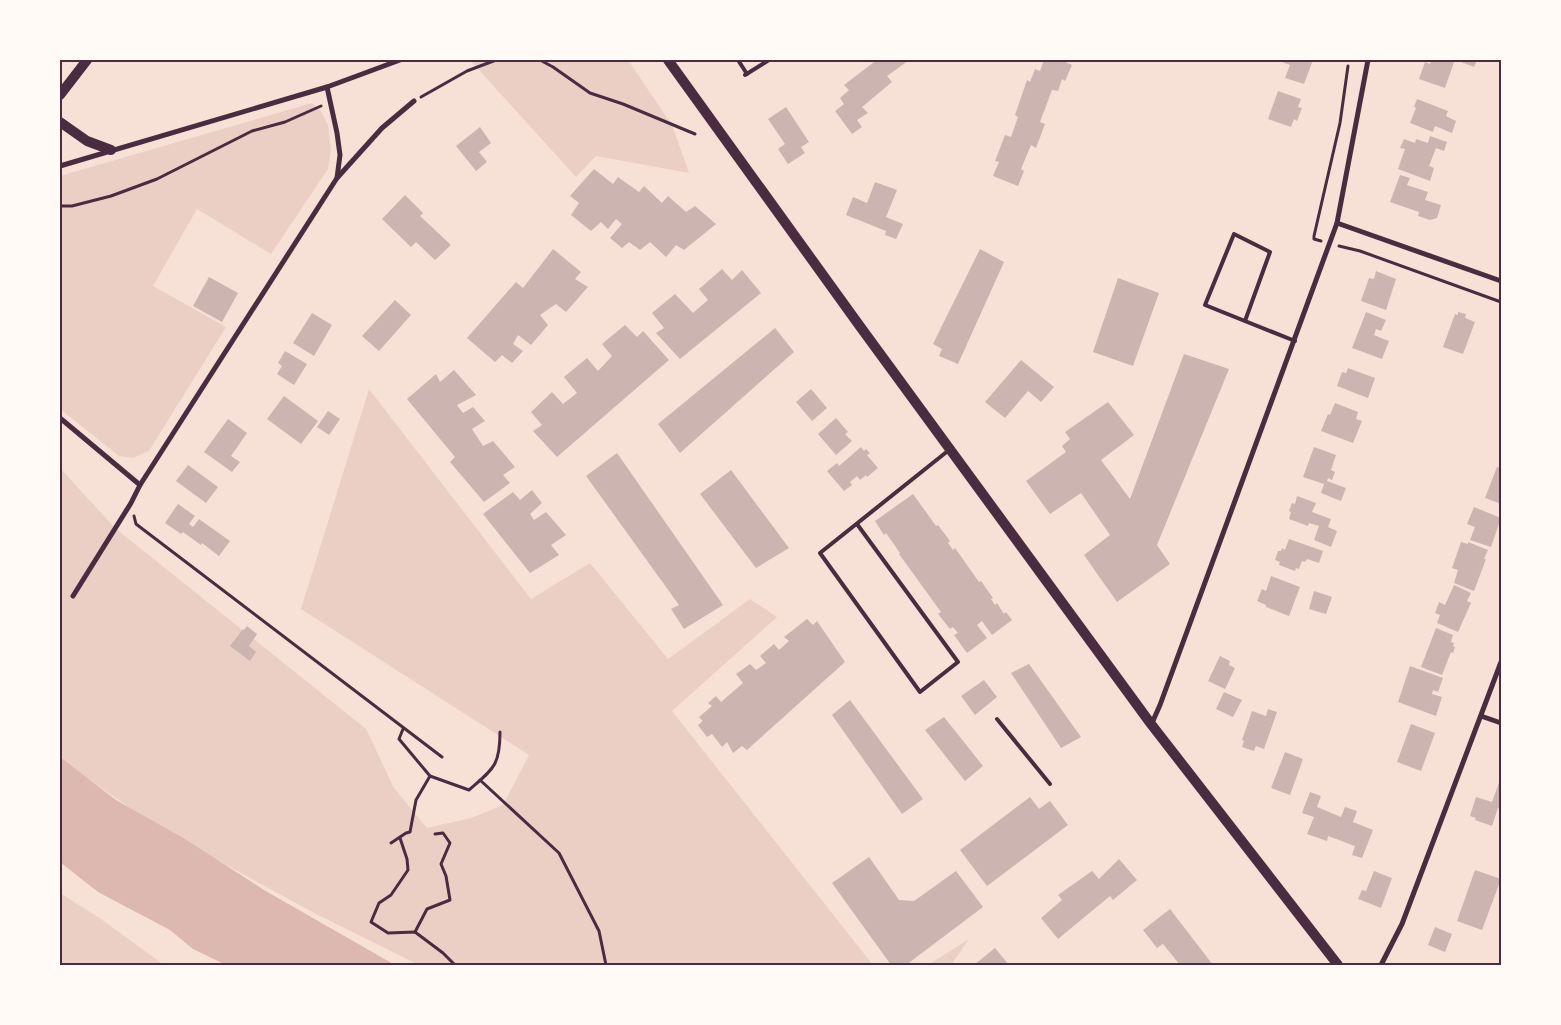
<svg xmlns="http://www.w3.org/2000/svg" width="1561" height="1025" viewBox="0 0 1561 1025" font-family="'Alegreya Sans',sans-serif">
<rect width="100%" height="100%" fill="#f7e1d7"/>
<g fill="#ebcfc5">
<polygon points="470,60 628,60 672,125 689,173 596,156 576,177"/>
<polygon points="312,103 321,111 328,125 331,149 328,169 271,254 197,209 153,286 226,327 149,451 133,458 119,456 60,409 60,176"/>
<polygon points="369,389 531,599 590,563 668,659 750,599 777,617 672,711 873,965 419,965 316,914 160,829 60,759 60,468 115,528 366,729 394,788 427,828 471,818 503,805 529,755 301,609"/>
<polygon points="60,893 101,919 164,965 60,965"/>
<polygon points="969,939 951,965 928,965"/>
</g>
<polygon fill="#dcb8b0" points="60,757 116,800 185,839 264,890 395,965 226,965 193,949 170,930 98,892 60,862"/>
<g fill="#ccb4b1">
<polygon points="873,60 909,60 887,76 892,82 862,107 868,113 857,120 862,127 852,134 835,111 844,104 840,98 849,90 844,85 874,62"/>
<polygon points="1044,60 1061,60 1072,65 1065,81 1062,79 1058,91 1052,90 1040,122 1045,124 1036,148 1031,145 1021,169 1024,171 1018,186 993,176 999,162 995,161 1005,135 1011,137 1018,117 1015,115 1027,80 1030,82 1035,69 1040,71"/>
<polygon points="1283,60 1313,60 1304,84 1285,78 1290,65 1282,62"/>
<polygon points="1432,60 1448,60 1454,62 1445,88 1419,79 1425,62 1430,64"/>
<polygon points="1456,60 1477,60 1474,67"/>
<polygon points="1278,91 1301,99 1298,107 1302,108 1297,121 1294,119 1291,127 1268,119"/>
<polygon points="1417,99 1448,111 1446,116 1456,121 1452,133 1435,126 1433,132 1410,123 1416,108 1414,107"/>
<polygon points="786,107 809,142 801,147 805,153 788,164 778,149 785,144 768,119"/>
<polygon points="480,127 491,143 479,152 487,162 476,171 456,146"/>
<polygon points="1430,136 1447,142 1444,151 1436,148 1429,166 1434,168 1430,181 1398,169 1405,149 1400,148 1404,139 1415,143 1416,139 1428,143"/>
<polygon points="594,169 613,184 618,177 639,192 644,186 662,203 668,196 686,212 695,206 716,224 684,250 676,245 666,257 650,242 640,250 629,242 622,248 610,238 622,224 616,219 608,229 601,222 591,231 571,215 579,203 570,196"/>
<polygon points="1400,175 1410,178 1407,185 1428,192 1425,200 1441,205 1437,218 1430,220 1418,216 1419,212 1390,202"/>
<polygon points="875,182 897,190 886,217 903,224 896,239 885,235 886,231 846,215 853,197 867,203"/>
<polygon points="405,195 423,213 420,216 451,245 435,260 416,242 411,247 382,219"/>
<polygon points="553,249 581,272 575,279 588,287 566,312 556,304 540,315 548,325 531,345 518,335 513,344 523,351 512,363 502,355 495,362 467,338 516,282 523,288"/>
<polygon points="980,249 1004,262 958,364 939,356 942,349 933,344"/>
<polygon points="722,269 732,280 742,270 761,293 680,359 656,333 664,328 652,313 675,294 693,313 708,300 699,289"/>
<polygon points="1376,271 1396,279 1386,310 1361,301 1369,278 1374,279"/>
<polygon points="209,277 238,293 222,322 193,306"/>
<polygon points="1118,278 1159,293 1133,366 1093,352"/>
<polygon points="395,300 411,315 379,351 362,336"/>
<polygon points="1366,312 1386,320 1381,331 1376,329 1374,335 1389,341 1382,359 1352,348"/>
<polygon points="1458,312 1466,314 1465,318 1475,322 1463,354 1443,347 1455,314 1458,315"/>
<polygon points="312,313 332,325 314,356 293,343"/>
<polygon points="625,325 637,337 643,331 669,360 557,457 533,431 542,425 531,412 552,392 563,404 577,393 564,377 587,358 598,371 612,356 602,344"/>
<polygon points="775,328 794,352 680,453 658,424"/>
<polygon points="285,351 307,364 294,385 277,374 282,366 278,363"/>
<polygon points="1184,354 1229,369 1157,545 1170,564 1117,602 1084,555 1110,535 1081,493 1050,514 1026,481 1066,452 1062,446 1070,439 1065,432 1108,402 1134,435 1101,460 1130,499"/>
<polygon points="1021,360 1054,387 1041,402 1028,391 1005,418 985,402"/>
<polygon points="1348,368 1375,378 1368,398 1337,386 1342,372 1346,373"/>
<polygon points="454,370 476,395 457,405 463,413 473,407 485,421 472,429 483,446 493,441 515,467 503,475 510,483 484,502 450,462 455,457 407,399 436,374 440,382"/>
<polygon points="811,389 827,408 812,421 796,402"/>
<polygon points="284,396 318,421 301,444 267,419"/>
<polygon points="1335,403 1358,412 1356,419 1362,421 1353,443 1321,431 1328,414 1330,415"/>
<polygon points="328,411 340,419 329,435 317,427"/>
<polygon points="836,418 848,432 845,434 852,441 836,455 818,434"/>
<polygon points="228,419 247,433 231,456 240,462 232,472 204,452"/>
<polygon points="861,447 864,451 866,449 870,453 867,455 878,468 867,477 866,475 860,480 857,476 850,482 852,485 844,491 827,471 837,463 839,466"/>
<polygon points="1314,447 1336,455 1331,470 1335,472 1332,480 1328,478 1327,481 1346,488 1341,501 1321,493 1324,484 1303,477"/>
<polygon points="617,453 723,605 684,629 671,609 679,605 586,476"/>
<polygon points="188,465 218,487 206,503 176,481"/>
<polygon points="1497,467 1501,468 1501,504 1485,498"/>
<polygon points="731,470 789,548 756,568 700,494"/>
<polygon points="532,490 542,503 530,514 534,520 546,512 566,535 551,545 559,555 530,573 483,514 513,492 520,500"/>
<polygon points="913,494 936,526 938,525 950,541 948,543 953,550 955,548 979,582 981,581 993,598 991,599 995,605 997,603 1004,614 1006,612 1012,620 992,635 982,621 977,625 987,638 967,653 954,635 958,633 953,627 950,629 938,614 941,612 899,554 900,553 886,533 884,535 875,521"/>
<polygon points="1297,496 1316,503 1312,512 1331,519 1328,527 1337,531 1331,547 1314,540 1319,526 1309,523 1308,526 1289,519 1291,512 1289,511 1292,503 1295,504"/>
<polygon points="178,504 195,516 189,524 193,527 199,519 230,541 219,556 202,543 201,545 183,532 181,534 165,523"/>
<polygon points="1474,507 1501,518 1491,547 1470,540 1475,527 1467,524"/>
<polygon points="1289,539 1323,551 1319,563 1307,559 1305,562 1302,561 1299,569 1296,568 1295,571 1279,565 1280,562 1275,560 1278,551 1281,551 1282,548 1285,550"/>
<polygon points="1461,542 1468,544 1468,542 1488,550 1484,559 1486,559 1474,591 1454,583 1458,570 1452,568"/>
<polygon points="1271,576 1300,587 1289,616 1266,607 1266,605 1257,601 1262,589 1266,591"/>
<polygon points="1454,585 1471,593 1467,601 1471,603 1458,632 1437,623 1440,615 1435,613 1439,602 1445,605"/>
<polygon points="1314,591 1332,597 1326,614 1309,609"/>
<polygon points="807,619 813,625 817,621 845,662 747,750 742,746 733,753 727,742 722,747 712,734 707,737 698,725 703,721 699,717 712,706 708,703 716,696 721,702 743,683 736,674 750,664 756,670 766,663 760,656 774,644 779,650 789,641 784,637"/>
<polygon points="247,626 257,634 249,646 256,652 250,661 230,646 243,629 244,630"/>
<polygon points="1436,628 1453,635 1451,642 1454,643 1453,646 1455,647 1453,653 1451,652 1442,675 1421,667"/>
<polygon points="1220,656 1230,661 1229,665 1235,668 1225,689 1208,681"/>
<polygon points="1029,664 1081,737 1061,748 1011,673"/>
<polygon points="1410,666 1443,678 1438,692 1433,690 1432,694 1442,697 1436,716 1398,702"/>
<polygon points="984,680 997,697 975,715 961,696"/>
<polygon points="1224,692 1242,700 1233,717 1216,709"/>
<polygon points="850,700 923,799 902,814 832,715"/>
<polygon points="1268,709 1277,712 1264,749 1256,746 1254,751 1242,747 1244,741 1242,740 1252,711 1266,716"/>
<polygon points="944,717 983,766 965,781 925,730"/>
<polygon points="1411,724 1435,733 1421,771 1397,762"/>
<polygon points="1285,752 1303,759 1290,795 1271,788"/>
<polygon points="1501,777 1501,809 1498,808 1492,826 1475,820 1476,818 1470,816 1476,797 1492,802"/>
<polygon points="1310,792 1321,796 1317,807 1341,817 1345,807 1357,811 1353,822 1373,830 1362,858 1352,855 1355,846 1328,836 1327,841 1307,834 1314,817 1302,813"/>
<polygon points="1030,797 1039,809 1050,801 1068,825 987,886 960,850"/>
<polygon points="869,857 899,900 914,901 956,871 983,907 906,965 891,965 832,883"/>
<polygon points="1119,859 1137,880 1113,900 1110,896 1058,939 1041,918 1062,900 1058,895 1092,871 1099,879"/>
<polygon points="1475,870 1501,879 1482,930 1457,921"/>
<polygon points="1374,871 1392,878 1381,908 1358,899 1362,890 1366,891"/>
<polygon points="1170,909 1213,965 1180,965 1163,944 1157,948 1143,930"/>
<polygon points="1435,927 1452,934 1445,952 1428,945"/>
<polygon points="995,948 1009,965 974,965"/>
</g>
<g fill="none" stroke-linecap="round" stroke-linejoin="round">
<g stroke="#4a2c40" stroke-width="3">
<polyline points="540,60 553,67 590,93 623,104 695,134"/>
<polyline points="421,97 467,71 496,60"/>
<polyline points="60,206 72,206 111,196 157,179 252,131 285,122 321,106"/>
<polyline points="1321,241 1314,239 1314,236 1340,123 1348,66"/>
<polyline points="1339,246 1360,251 1501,302"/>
<polyline points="134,516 136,524 442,757"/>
<path d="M 403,729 L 399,739 L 430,776 L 469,790 C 493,769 500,766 500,732"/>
<polyline points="480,780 559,853 599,931 606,965"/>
<polyline points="400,838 407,859 408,870 391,895 379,903 371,922 388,933 415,932 443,953 455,965"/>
<polyline points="391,843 406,833 410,832 416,800 430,776"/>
<polyline points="415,932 427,909 450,900 446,876 441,864 450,843 443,833 435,834"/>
</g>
<g stroke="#4a2c40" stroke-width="4">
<polyline points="738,60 747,74"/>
<polyline points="745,75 769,60"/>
<polyline points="1245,321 1270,252 1234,234 1205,305 1295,341"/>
<polyline points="857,524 958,662 920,692 820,553 949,450"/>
<polyline points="997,719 1050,784"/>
</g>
<g stroke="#4a2c40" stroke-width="5">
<polyline points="327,87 337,133 340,155 337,178"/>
<polyline points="60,166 327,87 400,60"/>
<polyline points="1337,223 1501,281"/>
<polyline points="60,418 140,485"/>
<polyline points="73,596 131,503 140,485 337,178 382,128 414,101"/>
<polyline points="1481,716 1501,723"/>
<polyline points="1152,723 1160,705 1337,223 1368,60"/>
<polyline points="1381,965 1402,924 1501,662"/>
</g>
<g stroke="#4a2c40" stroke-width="10">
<polyline points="668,60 859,325 1151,724 1338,965"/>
<polyline points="60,95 87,60"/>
<polyline points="60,122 87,141 111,150"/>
</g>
</g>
<rect width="1561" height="1025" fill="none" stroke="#fffaf5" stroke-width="122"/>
<rect x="61" y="61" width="1439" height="903" fill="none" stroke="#4a2c40" stroke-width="2"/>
</svg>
